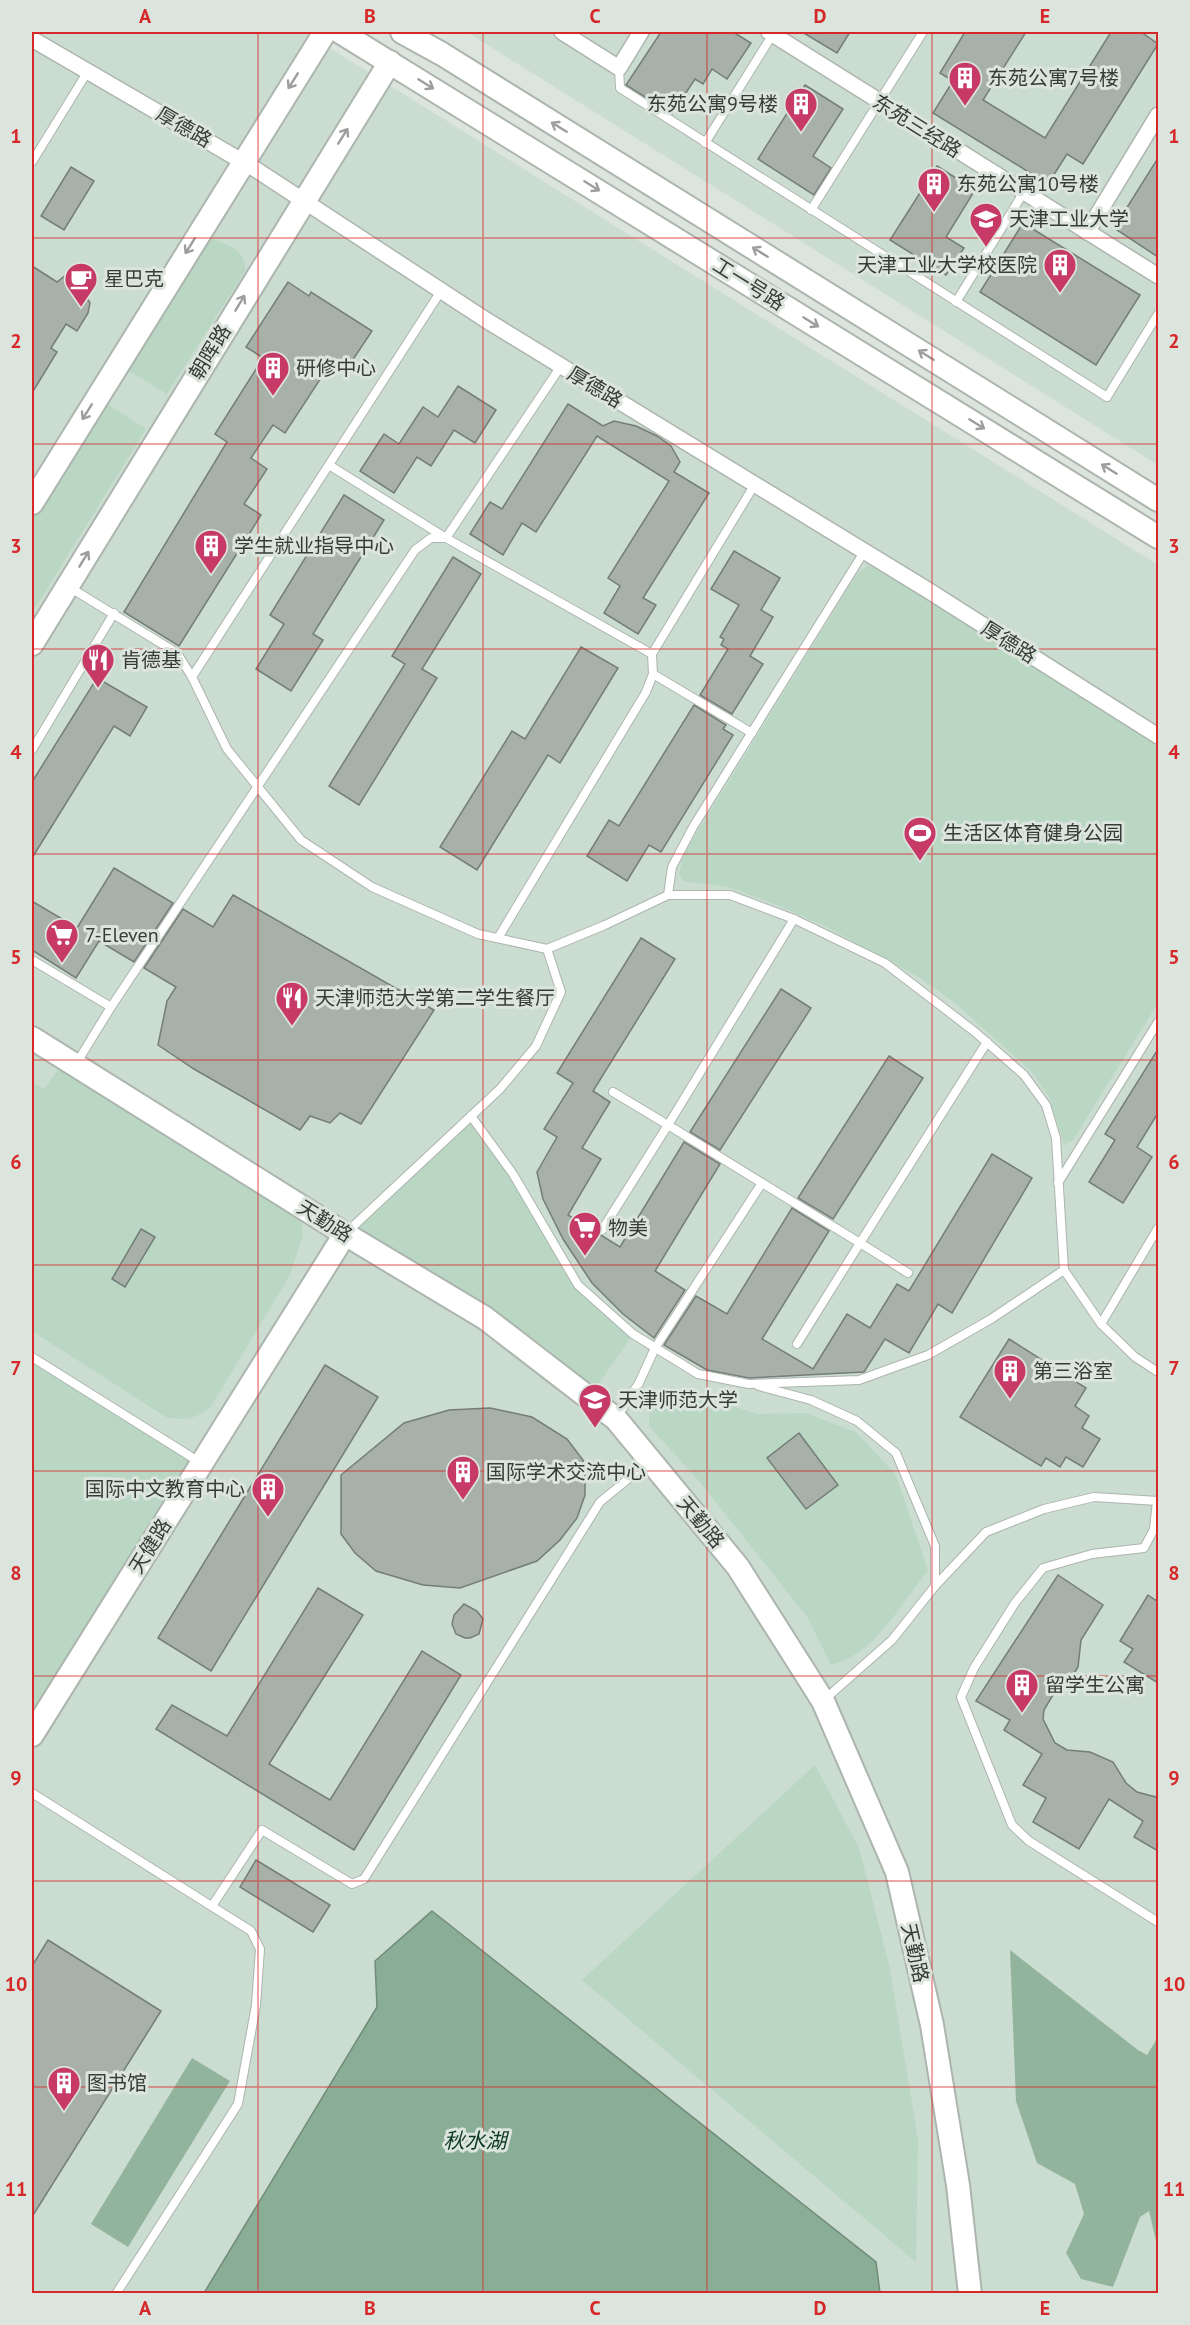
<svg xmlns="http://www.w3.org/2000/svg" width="1190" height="2325" viewBox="0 0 1190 2325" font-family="'PT Sans','Noto Sans SC',sans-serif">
<rect width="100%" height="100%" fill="#dbe4dd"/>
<g fill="#cbdcd0">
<polygon points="32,32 304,32 1158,565 1158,2293 32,2294"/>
<polygon points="467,32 1158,32 1158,465"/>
</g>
<g fill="#b9d7c2">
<path d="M 213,239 C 230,245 246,251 245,271 L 167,394 L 121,366 L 200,243 Z"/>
<polygon points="103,401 146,429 32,613 32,516"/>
<polygon points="867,566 876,567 1158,742 1158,1003 1073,1140 1064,1145 1049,1097 1031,1071 954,1002 917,976 827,927 777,905 728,887 683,881 679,873 685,852 857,574"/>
<path d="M 60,1067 L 301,1221 L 303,1235 L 290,1275 L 210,1408 C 195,1419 184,1421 166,1417 L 32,1331 L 32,1082 L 44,1089 Z"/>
<polygon points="471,1116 513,1174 578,1285 633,1334 589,1398 345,1234"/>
<polygon points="32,1357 201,1463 32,1735"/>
<path d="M 671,1387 L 758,1414 L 805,1413 L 856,1432 L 896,1475 L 928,1571 C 900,1604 876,1654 831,1665 L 808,1618 L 700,1482 L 649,1426 L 649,1401 Z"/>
<polygon points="815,1765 859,1848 889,1964 918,2140 916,2262 582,1980"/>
</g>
<g fill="#92b49d">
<polygon points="1010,1950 1138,2050 1147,2055 1158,2037 1158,2249 1149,2211 1140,2217 1113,2287 1081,2279 1066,2253 1084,2214 1075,2184 1037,2163 1016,2101"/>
<polygon points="192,2058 230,2081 128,2247 91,2224"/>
</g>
<polygon fill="#8aad95" stroke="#718b79" stroke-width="1.5" points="432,1911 876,2262 880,2293 204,2293 377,2007 375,1961"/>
<g fill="#a7b1aa" stroke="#747d77" stroke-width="1.5">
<polygon points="661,32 733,32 751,43 727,79 712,69 703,84 695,79 672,114 626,85"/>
<polygon points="802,32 850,32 837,53"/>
<polygon points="965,32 1026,32 983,100 1045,138 1111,32 1141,32 1158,44 1083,164 1067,154 1048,184 933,113 953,81 940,73"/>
<polygon points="805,85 843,109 813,156 831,168 814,195 758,159"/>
<polygon points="1158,158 1158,257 1114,228"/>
<polygon points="937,166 975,190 946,237 964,248 946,275 890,240"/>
<polygon points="71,167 94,181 64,230 41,216"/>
<polygon points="1023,223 1140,295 1096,365 980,292"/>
<polygon points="32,266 57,282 66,275 82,285 84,294 90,303 88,313 77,331 66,324 51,348 57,352 32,393"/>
<polygon points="288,282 309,296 311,292 372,331 346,370 332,361 285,433 273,425 251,458 267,469 244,504 261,515 179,646 124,612 227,442 215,434 263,358 246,347"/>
<polygon points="458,386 496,410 475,443 454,430 431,466 417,457 394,493 360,471 384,434 399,444 423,407 438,417"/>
<polygon points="568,404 603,426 614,421 636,426 657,436 671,446 680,462 674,472 709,493 643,598 656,605 638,634 604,613 620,586 608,578 669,481 597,436 536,532 522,523 503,555 470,534 490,502 502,509"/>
<polygon points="344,495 384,520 313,634 323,640 291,691 256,669 284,624 270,615"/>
<polygon points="734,551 780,578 761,610 773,617 750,656 763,664 732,714 700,695 728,649 721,645 724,639 720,637 739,605 711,589"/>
<polygon points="453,557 481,574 422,669 437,678 359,805 329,786 405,664 392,656"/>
<polygon points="581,647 618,668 560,763 548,755 477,870 440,847 512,731 525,739"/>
<polygon points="97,678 147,707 130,736 114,726 32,858 32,782"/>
<polygon points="694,705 726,725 723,729 733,735 661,852 649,845 627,881 587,856 609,820 619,826"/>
<polygon points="114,868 173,903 134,962 99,941 76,978 32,950 32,901 77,928"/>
<polygon points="233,895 434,1010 361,1124 340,1113 330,1123 310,1116 300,1130 194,1069 158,1045 167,1001 176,987 144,968 183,909 213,927"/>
<polygon points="641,938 675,959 593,1091 610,1102 582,1148 601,1159 568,1215 620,1247 684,1142 720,1164 655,1271 685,1290 654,1338 623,1314 592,1283 563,1239 543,1199 537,1172 557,1137 544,1129 573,1083 557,1073"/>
<polygon points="781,989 811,1008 720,1150 690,1132"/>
<polygon points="1158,1049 1158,1113 1137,1147 1152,1157 1123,1203 1089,1182 1115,1140 1105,1134"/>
<polygon points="889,1056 923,1078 833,1219 798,1198"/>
<polygon points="992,1154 1032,1178 952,1313 938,1304 909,1353 885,1339 864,1372 749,1378 707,1370 664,1345 696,1296 727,1314 792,1208 829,1231 762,1339 813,1369 847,1314 870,1328 897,1284 909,1291"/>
<polygon points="141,1229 155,1237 125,1287 112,1279"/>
<polygon points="1009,1339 1086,1388 1075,1406 1089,1416 1082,1428 1100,1439 1083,1467 1066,1457 1060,1467 1046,1458 1041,1466 960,1417"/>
<polygon points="325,1365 378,1397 211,1671 158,1638"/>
<polygon points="490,1408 532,1417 567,1439 583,1460 585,1477 585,1495 577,1518 560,1540 537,1561 460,1588 423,1585 376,1571 355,1553 341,1534 341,1475 404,1423 449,1410"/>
<polygon points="799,1433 838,1485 806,1509 767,1458"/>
<polygon points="1058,1575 1103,1605 1081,1640 1078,1667 1073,1675 1057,1688 1044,1710 1043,1719 1055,1743 1067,1750 1090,1752 1113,1762 1126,1783 1137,1792 1156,1797 1158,1792 1158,1851 1134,1837 1143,1821 1109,1799 1079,1849 1033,1822 1046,1798 1023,1785 1042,1754 1004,1730 1010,1720 976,1701"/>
<polygon points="318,1588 363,1615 269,1764 330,1800 422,1651 461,1675 354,1850 156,1729 172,1705 227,1736"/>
<polygon points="1148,1595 1158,1602 1158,1683 1124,1662 1133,1649 1120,1641"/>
<polygon points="464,1604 477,1611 483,1619 479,1634 470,1638 465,1638 456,1634 452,1624 454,1615"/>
<polygon points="256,1860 330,1905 313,1932 240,1887"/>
<polygon points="48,1940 161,2011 32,2217 32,1966"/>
</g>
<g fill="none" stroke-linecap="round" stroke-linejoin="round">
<g stroke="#acb5ae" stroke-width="10">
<g id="lane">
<polyline points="619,68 620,88 1107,397 1158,314"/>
<polyline points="705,143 773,34"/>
<polyline points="32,162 88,71"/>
<polyline points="811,210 923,32"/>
<polyline points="956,302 1024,192"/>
<polyline points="329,465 446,538 561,366"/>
<polyline points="69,587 177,653 192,677 227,749 301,840 372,887 478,934 547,949 605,925 668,895 730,895 794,919 885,963 975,1032 1024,1075 1046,1105 1056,1138 1064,1270 991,1319 928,1355 859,1380 749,1384 698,1374 633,1334 578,1285 513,1174 471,1116"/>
<polyline points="653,674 752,733"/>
<polyline points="192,677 441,291"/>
<polyline points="32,750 114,613"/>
<polyline points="668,895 672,867 693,827 864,552"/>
<polyline points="498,938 646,692 653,674 652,654"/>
<polyline points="32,960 111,1007"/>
<polyline points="76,1064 111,1007 415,550 431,538 446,538 652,654 755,484"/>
<polyline points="762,1183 860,1243 987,1042"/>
<polyline points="1058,1183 1158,1022"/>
<polyline points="602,1230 668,1125 613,1092"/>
<polyline points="347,1232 500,1089 536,1046 561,992 547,949"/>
<polyline points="1064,1270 1101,1324 1135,1357 1158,1372"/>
<polyline points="1101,1324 1158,1228"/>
<polyline points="797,1344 860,1243 908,1273"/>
<polyline points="32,1357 201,1463"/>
<polyline points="759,1386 811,1400 857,1421 896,1453 935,1546 935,1586"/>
<polyline points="616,1418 639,1383 655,1348 762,1183 668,1125 794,919"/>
<polyline points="1157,1501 1154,1529 1144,1548 1092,1554 1043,1568 1015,1603 974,1668 961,1697 1012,1825 1029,1841 1158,1922"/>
<polyline points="824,1700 892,1640 935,1586 986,1532 1044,1509 1094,1497 1158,1501"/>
<polyline points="32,1793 251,1931 260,1949 256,2005 238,2104 116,2294"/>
<polyline points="212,1906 262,1830 352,1884 364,1879 600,1502 650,1461"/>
</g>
</g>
<g stroke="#acb5ae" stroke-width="18">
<g id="street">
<polyline points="562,32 619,68 641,32"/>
<polyline points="769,32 1158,276"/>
<polyline points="32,39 252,167 486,320 926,589 1158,736"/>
<polyline points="1087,232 1158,115"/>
</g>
</g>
<g stroke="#acb5ae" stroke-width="26">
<g id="secondary">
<polyline points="340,32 1158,537"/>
<polyline points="402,32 442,54 1158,500"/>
<polyline points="32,503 325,32"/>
<polyline points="32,644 390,62"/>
<polyline points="32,1038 345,1234 485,1318 616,1419 738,1567 823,1701 897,1872 932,2025 958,2185 970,2294"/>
<polyline points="32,1735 345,1234"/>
</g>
</g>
<use href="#lane" stroke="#fff" stroke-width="8"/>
<use href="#street" stroke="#fff" stroke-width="15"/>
<use href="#secondary" stroke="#fff" stroke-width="22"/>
</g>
<defs><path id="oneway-shaft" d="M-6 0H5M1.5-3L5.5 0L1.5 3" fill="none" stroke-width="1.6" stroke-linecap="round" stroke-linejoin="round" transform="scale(1.5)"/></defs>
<g stroke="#9c9e9c">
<use href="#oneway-shaft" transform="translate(293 81) rotate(122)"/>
<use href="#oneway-shaft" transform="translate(426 84) rotate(32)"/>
<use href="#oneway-shaft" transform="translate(559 127) rotate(-148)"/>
<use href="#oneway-shaft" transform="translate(343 136) rotate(-58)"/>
<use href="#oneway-shaft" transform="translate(592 186) rotate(32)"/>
<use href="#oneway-shaft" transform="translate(190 246) rotate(122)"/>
<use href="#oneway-shaft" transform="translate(760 252) rotate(-148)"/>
<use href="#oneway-shaft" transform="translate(240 303) rotate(-59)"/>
<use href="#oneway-shaft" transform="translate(811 322) rotate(32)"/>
<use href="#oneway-shaft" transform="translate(926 355) rotate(-148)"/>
<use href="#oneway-shaft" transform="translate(87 412) rotate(122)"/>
<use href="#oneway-shaft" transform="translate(977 424) rotate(32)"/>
<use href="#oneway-shaft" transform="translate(1109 469) rotate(-148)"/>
<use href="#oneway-shaft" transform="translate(84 559) rotate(-59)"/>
</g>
<path fill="none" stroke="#d62828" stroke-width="1.5" stroke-opacity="0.55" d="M 258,32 L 258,2294M 483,32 L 483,2294M 707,32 L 707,2294M 932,32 L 932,2294M 32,238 L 1158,238M 32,444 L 1158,444M 32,649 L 1158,649M 32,854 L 1158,854M 32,1060 L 1158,1060M 32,1265 L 1158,1265M 32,1471 L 1158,1471M 32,1676 L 1158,1676M 32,1881 L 1158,1881M 32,2087 L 1158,2087"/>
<defs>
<g id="building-pin" transform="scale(1.725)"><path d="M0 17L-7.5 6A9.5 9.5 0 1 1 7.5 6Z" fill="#c73a68" stroke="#dbe4dd"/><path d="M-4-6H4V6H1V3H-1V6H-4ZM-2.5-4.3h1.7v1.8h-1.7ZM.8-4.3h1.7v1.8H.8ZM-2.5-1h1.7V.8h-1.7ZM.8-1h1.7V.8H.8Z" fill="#fff"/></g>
<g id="university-pin" transform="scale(1.725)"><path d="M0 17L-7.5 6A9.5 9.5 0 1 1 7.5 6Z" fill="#c73a68" stroke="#dbe4dd"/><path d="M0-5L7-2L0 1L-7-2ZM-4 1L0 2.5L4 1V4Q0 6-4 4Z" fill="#fff"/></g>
<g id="cafe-pin" transform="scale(1.725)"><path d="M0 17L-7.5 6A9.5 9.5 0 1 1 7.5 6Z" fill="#c73a68" stroke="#dbe4dd"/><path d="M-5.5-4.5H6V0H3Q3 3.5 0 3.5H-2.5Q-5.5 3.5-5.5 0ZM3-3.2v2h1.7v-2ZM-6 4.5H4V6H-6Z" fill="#fff"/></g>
<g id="restaurant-pin" transform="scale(1.725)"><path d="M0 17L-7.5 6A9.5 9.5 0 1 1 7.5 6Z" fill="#c73a68" stroke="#dbe4dd"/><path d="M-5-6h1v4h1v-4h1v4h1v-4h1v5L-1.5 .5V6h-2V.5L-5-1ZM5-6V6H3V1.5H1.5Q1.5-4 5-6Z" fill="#fff"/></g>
<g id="stadium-pin" transform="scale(1.725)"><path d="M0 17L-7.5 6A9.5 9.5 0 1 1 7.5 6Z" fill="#c73a68" stroke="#dbe4dd"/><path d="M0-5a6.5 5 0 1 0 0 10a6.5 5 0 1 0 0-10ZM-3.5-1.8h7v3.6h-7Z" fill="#fff"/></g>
<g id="supermarket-pin" transform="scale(1.725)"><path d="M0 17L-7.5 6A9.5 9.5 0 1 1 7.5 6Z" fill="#c73a68" stroke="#dbe4dd"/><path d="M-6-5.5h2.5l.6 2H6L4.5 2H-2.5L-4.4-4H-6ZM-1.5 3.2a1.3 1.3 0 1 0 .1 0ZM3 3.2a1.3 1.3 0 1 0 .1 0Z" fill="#fff"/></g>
</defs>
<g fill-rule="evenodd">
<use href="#building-pin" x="965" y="78"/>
<use href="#building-pin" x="801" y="104"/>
<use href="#building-pin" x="934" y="184"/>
<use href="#university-pin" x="986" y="219"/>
<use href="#building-pin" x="1060" y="265"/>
<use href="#cafe-pin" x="81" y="279"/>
<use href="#building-pin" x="273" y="368"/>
<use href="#building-pin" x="211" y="546"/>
<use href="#restaurant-pin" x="98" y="660"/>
<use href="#stadium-pin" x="920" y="833"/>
<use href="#supermarket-pin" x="62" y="935"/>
<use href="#restaurant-pin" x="292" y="998"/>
<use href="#supermarket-pin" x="585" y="1228"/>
<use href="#building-pin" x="1010" y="1371"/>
<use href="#university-pin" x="595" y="1400"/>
<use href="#building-pin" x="463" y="1472"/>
<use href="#building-pin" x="268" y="1489"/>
<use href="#building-pin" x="1022" y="1685"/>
<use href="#building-pin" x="64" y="2083"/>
</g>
<g text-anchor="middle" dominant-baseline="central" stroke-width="6" stroke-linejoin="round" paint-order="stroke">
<g font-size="20" fill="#383c39" stroke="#dbe4dd" text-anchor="start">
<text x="988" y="78">东苑公寓7号楼</text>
<text x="778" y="104" text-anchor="end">东苑公寓9号楼</text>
<text x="957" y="184">东苑公寓10号楼</text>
<text x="1009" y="219">天津工业大学</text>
<text x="1037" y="265" text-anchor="end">天津工业大学校医院</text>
<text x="104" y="279">星巴克</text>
<text x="296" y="368">研修中心</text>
<text x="234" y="546">学生就业指导中心</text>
<text x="121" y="660">肯德基</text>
<text x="943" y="833">生活区体育健身公园</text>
<text x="85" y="935">7-Eleven</text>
<text x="315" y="998">天津师范大学第二学生餐厅</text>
<text x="608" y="1228">物美</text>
<text x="1033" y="1371">第三浴室</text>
<text x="618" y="1400">天津师范大学</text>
<text x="486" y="1472">国际学术交流中心</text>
<text x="245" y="1489" text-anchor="end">国际中文教育中心</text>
<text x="1045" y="1685">留学生公寓</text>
<text x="87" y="2083">图书馆</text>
</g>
<g font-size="20" fill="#383c39" stroke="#dbe4dd">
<text transform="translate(917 126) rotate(32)">东苑三经路</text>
<text transform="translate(184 127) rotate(30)">厚德路</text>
<text transform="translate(749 284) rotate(32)">工一号路</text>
<text transform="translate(210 352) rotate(-59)">朝晖路</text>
<text transform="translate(595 387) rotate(31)">厚德路</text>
<text transform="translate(1009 642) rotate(32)">厚德路</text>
<text transform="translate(325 1221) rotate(32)">天勤路</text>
<text transform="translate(701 1522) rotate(50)">天勤路</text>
<text transform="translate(150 1546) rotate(-58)">天健路</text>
<text transform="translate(915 1953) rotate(77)">天勤路</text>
</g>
<g font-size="21" font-style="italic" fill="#0c3820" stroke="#dbe4dd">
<text x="475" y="2140">秋水湖</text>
</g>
</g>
<rect width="1190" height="2325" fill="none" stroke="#dbe4dd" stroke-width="66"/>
<rect x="33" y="33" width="1124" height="2259" fill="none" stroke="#d62828" stroke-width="2"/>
<g font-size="20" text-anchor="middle" font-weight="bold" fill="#d62828">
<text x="145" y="23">A</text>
<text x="370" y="23">B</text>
<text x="595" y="23">C</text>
<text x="820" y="23">D</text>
<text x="1045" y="23">E</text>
<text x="16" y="143">1</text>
<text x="1174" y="143">1</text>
<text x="16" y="348">2</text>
<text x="1174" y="348">2</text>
<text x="16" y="553">3</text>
<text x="1174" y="553">3</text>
<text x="16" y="759">4</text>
<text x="1174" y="759">4</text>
<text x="16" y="964">5</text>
<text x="1174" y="964">5</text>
<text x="16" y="1169">6</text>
<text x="1174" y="1169">6</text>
<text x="16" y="1375">7</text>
<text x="1174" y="1375">7</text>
<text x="16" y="1580">8</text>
<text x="1174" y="1580">8</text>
<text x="16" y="1785">9</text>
<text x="1174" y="1785">9</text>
<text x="16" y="1991">10</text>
<text x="1174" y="1991">10</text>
<text x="16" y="2196">11</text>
<text x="1174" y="2196">11</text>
<text x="145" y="2315">A</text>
<text x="370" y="2315">B</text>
<text x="595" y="2315">C</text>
<text x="820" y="2315">D</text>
<text x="1045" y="2315">E</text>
</g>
</svg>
